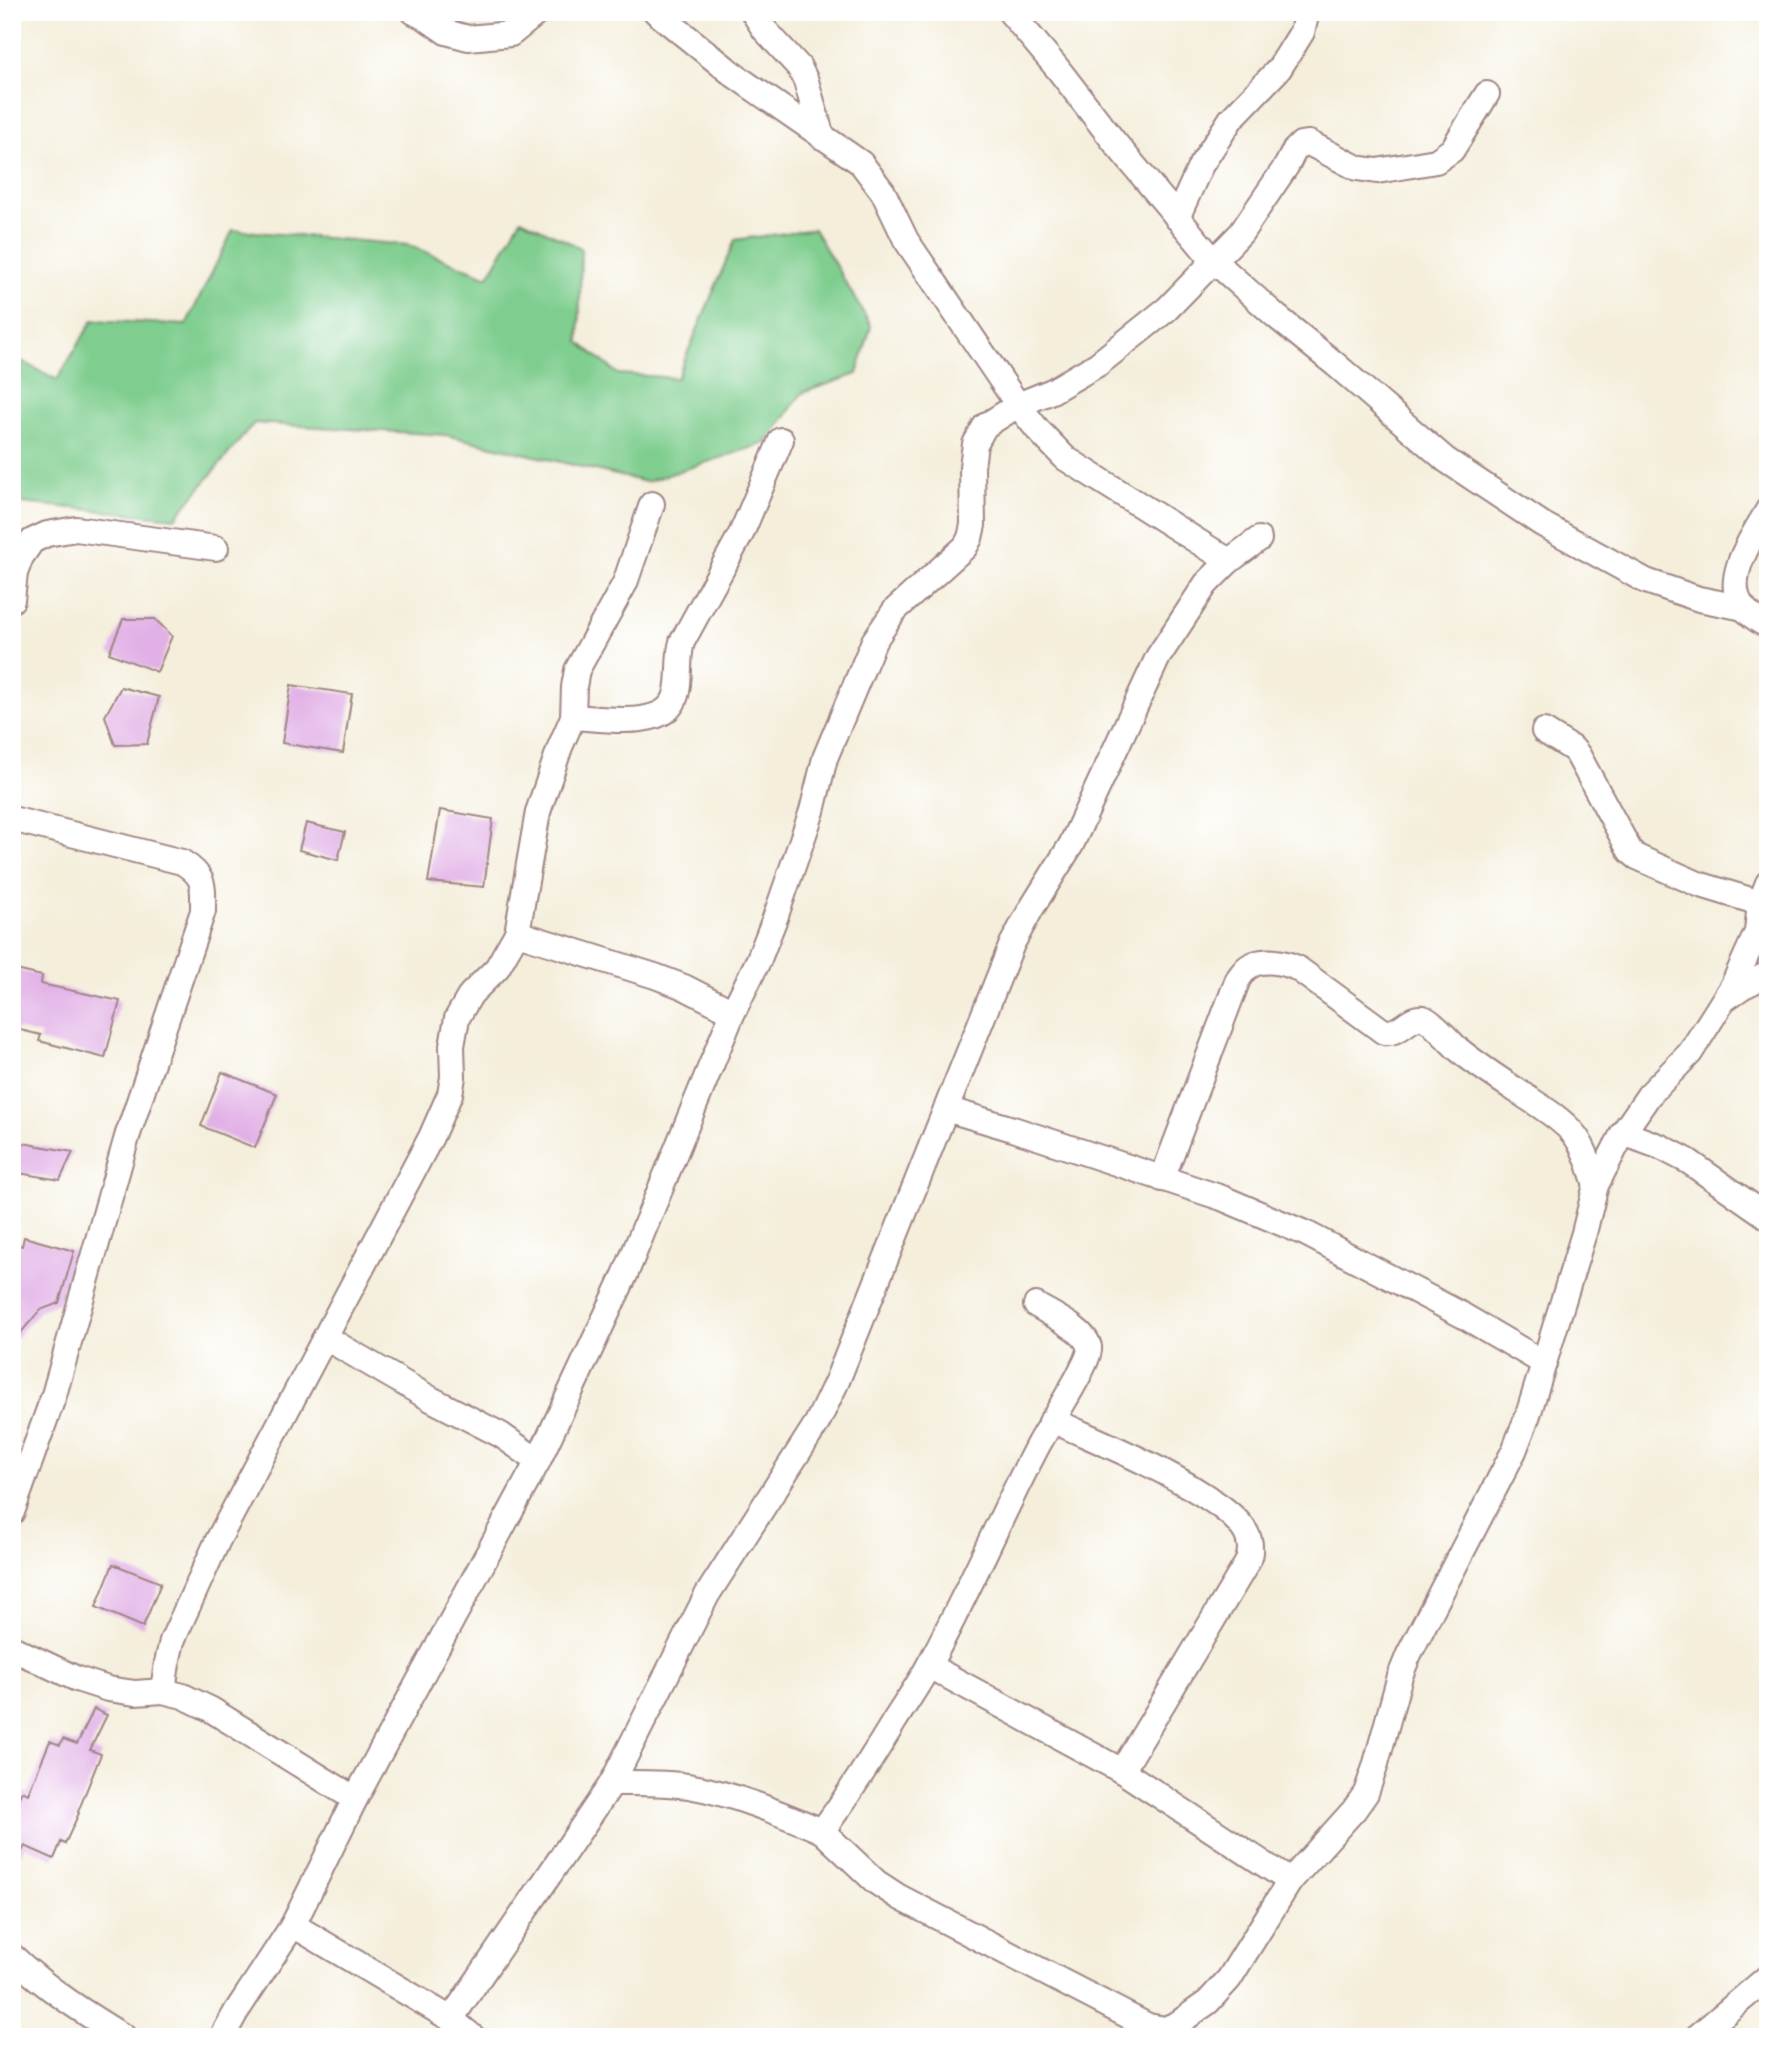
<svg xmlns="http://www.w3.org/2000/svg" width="1780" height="2049" viewBox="0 0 1780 2049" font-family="'Libre Bodoni',serif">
<rect width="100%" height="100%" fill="#fff"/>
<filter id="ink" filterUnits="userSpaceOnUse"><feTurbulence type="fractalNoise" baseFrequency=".0143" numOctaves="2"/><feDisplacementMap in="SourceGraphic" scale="14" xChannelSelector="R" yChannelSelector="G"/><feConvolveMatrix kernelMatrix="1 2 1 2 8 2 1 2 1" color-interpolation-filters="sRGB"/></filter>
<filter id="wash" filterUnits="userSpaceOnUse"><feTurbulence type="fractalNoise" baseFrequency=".00686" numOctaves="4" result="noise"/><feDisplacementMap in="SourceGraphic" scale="28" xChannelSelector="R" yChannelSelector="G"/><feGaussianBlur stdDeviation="1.57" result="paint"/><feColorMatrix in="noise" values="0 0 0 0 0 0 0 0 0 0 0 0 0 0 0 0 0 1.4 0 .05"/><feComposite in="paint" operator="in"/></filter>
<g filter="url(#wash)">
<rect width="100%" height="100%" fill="#f4eedb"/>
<polygon fill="#7fce8f" stroke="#64765d" stroke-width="2" points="521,219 581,248 579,342 618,374 677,378 735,240 814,229 871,326 857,374 802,393 766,443 646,482 446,435 254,423 175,518 12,502 12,356 57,380 93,320 186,325 233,230 408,245 488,277"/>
<g id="blocks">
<g fill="#e1b0e6">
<polygon points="123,619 155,619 172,636 157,672 109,653"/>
<polygon points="291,685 352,694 343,753 282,743"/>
<polygon points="121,687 159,697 147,744 115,745 105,716"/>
<polygon points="440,810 493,819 484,887 428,882"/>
<polygon points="306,823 345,832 338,860 299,850"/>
<polygon points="12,969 42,976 41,984 120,1001 105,1058 39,1041 41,1035 12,1028"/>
<polygon points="222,1072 277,1094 255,1148 201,1126"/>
<polygon points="17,1142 73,1152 60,1180 12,1172"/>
<polygon points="24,1237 74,1251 59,1303 40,1310 12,1343 12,1244 22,1246"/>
<polygon points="113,1564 161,1583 143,1627 96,1607"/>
<polygon points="94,1709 107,1715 90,1750 101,1754 78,1812 79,1813 65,1844 61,1842 54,1859 25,1846 12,1870 12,1812 22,1791 28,1794 50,1741 60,1745 63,1739 77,1744"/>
</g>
</g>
</g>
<g filter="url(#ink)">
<use href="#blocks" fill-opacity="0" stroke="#9f8683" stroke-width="2"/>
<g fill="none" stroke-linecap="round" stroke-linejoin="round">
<g stroke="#9f8683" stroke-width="28">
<g id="minor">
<polyline points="414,12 426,18 446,32 468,38 511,34 538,12"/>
<polyline points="656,12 734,75 861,163 883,192 906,240 1018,405 1038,430 1065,458 1229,561"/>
<polyline points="753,12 764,29 799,67 806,81 822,137"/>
<polyline points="1010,12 1058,69 1116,144 1213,260 1277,317 1335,364 1446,460 1542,524 1646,581 1699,599 1744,608"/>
<polyline points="1177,218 1201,165 1231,119 1279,69 1302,32 1307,12"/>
<path d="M 1768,510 C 1754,535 1722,578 1742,606 C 1748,614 1759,621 1768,626"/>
<polyline points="12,600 15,573 21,557 32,541 47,534 76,529 216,548"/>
<path d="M 573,717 C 601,718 667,731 676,695 C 681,678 677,659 682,642 L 741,534 L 781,440"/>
<polyline points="1544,731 1573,749 1578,755 1630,851 1637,857 1698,884 1760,903"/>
<path d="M 12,819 L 182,862 C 206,877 203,885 203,911 L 127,1137 L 54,1395 L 12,1512"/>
<polyline points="517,933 655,976 684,987 733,1012"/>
<polyline points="1726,998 1742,987 1768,974"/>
<polyline points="946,1109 1013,1129 1222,1198 1307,1234 1462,1315 1544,1363"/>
<polyline points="1623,1133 1661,1147 1688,1161 1768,1217"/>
<path d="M 1162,1179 L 1238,979 C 1242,974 1245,968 1250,966 C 1263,958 1284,962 1297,968 L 1384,1032 C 1401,1035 1409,1015 1423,1018 C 1431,1020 1451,1043 1459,1050 C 1480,1067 1502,1081 1525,1096 C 1541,1107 1559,1117 1572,1132 C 1585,1146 1590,1167 1596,1185"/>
<polyline points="326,1338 431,1399 501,1435 538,1461"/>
<path d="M 1052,1420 C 1102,1443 1155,1464 1202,1494 C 1216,1503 1233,1514 1243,1528 C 1251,1539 1252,1551 1247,1563 L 1122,1771"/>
<polyline points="12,1648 77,1679 108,1689 135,1693 163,1691 183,1696 210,1709 355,1799"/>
<polyline points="929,1666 1122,1771 1290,1881"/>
<polyline points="163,1691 167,1663 172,1641 218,1540 431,1137 450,1094 453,1077 452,1046 457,1018 471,994 497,968 517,933 538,812 560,747 573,717 574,687 577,670 625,583 652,504"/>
<path d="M 612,1783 C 638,1783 663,1782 688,1786 C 731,1793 782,1814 822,1831 C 849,1795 872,1758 895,1720 C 907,1701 919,1684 929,1665 C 968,1593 1000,1517 1038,1445 C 1047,1428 1092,1360 1089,1347 C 1086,1330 1050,1314 1036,1305"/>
<polyline points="822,1831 876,1882 899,1897 1148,2026 1165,2029 1177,2024 1208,2002 1229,1979 1290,1881 1354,1810 1366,1793 1375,1767 1400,1676 1409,1654 1514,1451 1528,1415 1584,1233 1596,1185 1623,1133 1649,1095 1690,1053 1733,985 1757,932 1760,903 1768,883"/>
<polyline points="293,1925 451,2019 473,2037"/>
<path d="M 12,1956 C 47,1989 83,2012 124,2037"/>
<polyline points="451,2019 612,1783 707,1595 817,1423 837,1381 1012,944 1031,909 1071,845 1158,657 1206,584 1229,561 1259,539"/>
<polyline points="222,2037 236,2012 293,1925 355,1799 538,1461 625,1275 733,1012 759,959 775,918 812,811 825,758 874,641 895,610 965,547 970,538 973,525 972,467 975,444 985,426 1018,405 1052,391 1098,364 1167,309 1241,233 1287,165 1294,151 1301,144 1309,143 1357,168 1377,171 1436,161 1452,150 1487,94"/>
<polyline points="1697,2037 1768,1977"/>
</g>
</g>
<use href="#minor" stroke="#fff" stroke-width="24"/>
</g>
</g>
<rect width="1780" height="2049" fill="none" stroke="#fff" stroke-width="42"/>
</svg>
